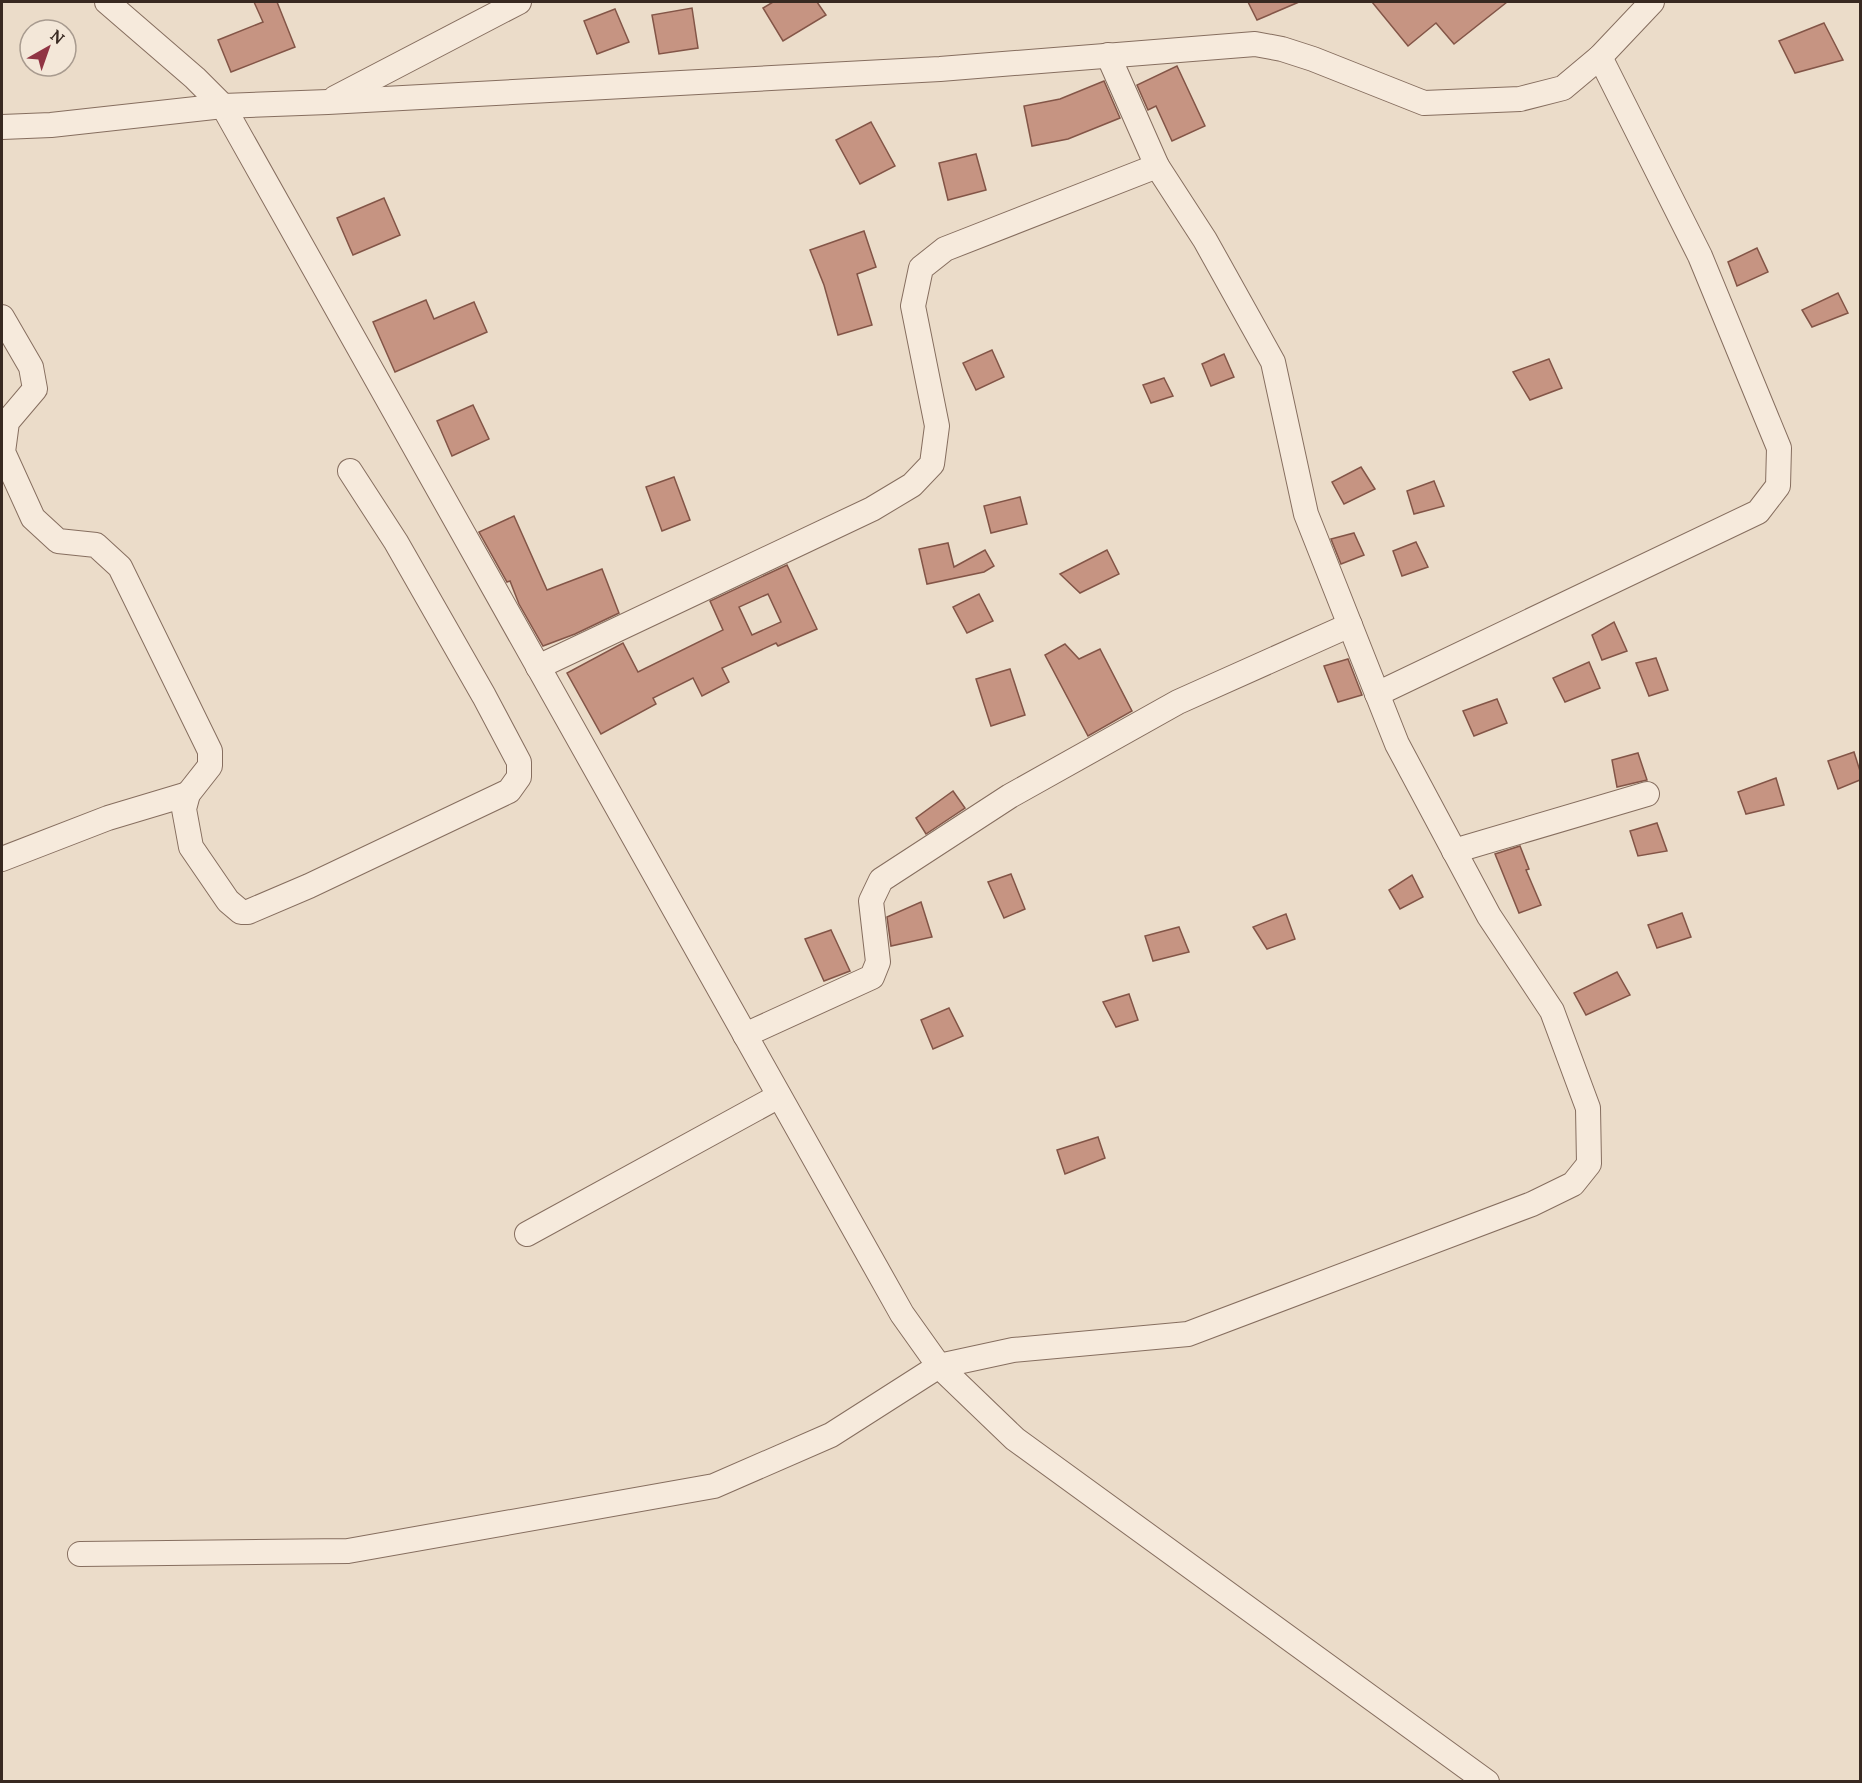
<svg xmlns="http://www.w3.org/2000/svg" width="1862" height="1783" viewBox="0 0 1862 1783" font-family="Lora,serif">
<rect width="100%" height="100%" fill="#ebdcc9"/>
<g fill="#c69482" stroke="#835547" stroke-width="1.5" fill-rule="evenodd">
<polygon points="254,2 277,2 295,47 231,72 218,40 263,22"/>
<polygon points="773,2 817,2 826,15 783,41 763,8"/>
<polygon points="1248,2 1299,2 1257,20"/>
<polygon points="1372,2 1507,2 1454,44 1436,23 1408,46"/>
<polygon points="692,8 698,48 659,54 652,15"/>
<polygon points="615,9 629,42 597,54 584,21"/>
<polygon points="1824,23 1843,60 1795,73 1779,41"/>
<polygon points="1177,66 1205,126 1172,141 1156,106 1148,110 1137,85"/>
<polygon points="1104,81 1120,118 1068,139 1032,146 1024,106 1060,99"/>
<polygon points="871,122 895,166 860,184 836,140"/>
<polygon points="976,154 986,190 948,200 939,163"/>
<polygon points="384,198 400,235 353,255 337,218"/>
<polygon points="864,231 876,267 857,274 872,325 838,335 824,285 810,250"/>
<polygon points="1757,248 1768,272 1737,286 1728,262"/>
<polygon points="1838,293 1848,313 1812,327 1802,310"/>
<polygon points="426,300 434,319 474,302 487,332 395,372 373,322"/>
<polygon points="992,350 1004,377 976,390 963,363"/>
<polygon points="1224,354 1234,377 1211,386 1202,364"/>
<polygon points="1549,359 1562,388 1530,400 1513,372"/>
<polygon points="1164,378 1173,396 1151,403 1143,385"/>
<polygon points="473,405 489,439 452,456 437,421"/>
<polygon points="1361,467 1375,489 1344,504 1332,482"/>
<polygon points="674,477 690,520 662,531 646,487"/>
<polygon points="1434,481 1444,506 1414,514 1407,491"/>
<polygon points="1020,497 1027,524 991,533 984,506"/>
<polygon points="514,516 547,590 602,569 619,613 575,634 543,646 519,604 510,581 507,582 479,532"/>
<polygon points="1354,533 1364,555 1341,564 1331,539"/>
<polygon points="1416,542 1428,567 1402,576 1393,551"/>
<polygon points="948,543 954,567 985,550 994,566 984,572 927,584 919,549"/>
<polygon points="1107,550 1119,574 1080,593 1060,574"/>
<path d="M 787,565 L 817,629 L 778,646 L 776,643 L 722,668 L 729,682 L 702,696 L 693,678 L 653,698 L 656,704 L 601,734 L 567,673 L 623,643 L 638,672 L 723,630 L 710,601 ZM 768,594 L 781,622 L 752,635 L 739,607 Z"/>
<polygon points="979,594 993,621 967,633 953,607"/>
<polygon points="1614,622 1627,651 1602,660 1592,635"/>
<polygon points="1065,644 1079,659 1100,649 1132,711 1088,736 1045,655"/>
<polygon points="1656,658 1668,690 1649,696 1636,663"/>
<polygon points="1348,659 1362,695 1338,702 1324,666"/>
<polygon points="1589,662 1600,688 1565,702 1553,678"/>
<polygon points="1010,669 1025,715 991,726 976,679"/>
<polygon points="1497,699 1507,723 1474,736 1463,711"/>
<polygon points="1854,752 1860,771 1860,780 1838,789 1828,761"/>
<polygon points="1638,753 1647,780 1617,787 1612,760"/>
<polygon points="1776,778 1784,805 1746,814 1738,792"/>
<polygon points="953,791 965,808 926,834 916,818"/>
<polygon points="1657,823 1667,851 1638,856 1630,831"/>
<polygon points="1520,846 1529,869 1526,870 1541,905 1519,913 1495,854"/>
<polygon points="1011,874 1025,909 1004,918 988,882"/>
<polygon points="1412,875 1423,897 1400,909 1389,890"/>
<polygon points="921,902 932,937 891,946 887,917"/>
<polygon points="1682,913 1691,937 1657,948 1648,925"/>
<polygon points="1286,914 1295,939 1267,949 1253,927"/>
<polygon points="1179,927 1189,952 1153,961 1145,936"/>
<polygon points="831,930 850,971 824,981 805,939"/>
<polygon points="1617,972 1630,995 1586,1015 1574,993"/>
<polygon points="1129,994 1138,1020 1116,1027 1103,1002"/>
<polygon points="949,1008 963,1036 933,1049 921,1020"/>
<polygon points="1098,1137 1105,1158 1065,1174 1057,1150"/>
</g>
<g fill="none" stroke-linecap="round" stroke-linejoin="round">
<g stroke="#866e5f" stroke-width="26">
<g id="minor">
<polyline points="107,2 195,78 223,106 902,1314 939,1366 1015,1439 1487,1782"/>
<polyline points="335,98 519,2"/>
<polyline points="2,127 51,125 223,106 328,102 940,69 1255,44 1282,49 1313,59 1424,103 1520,99 1563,88 1600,57 1652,2"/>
<polyline points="2,317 31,367 35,389 7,422 3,452 33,518 58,541 96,545 120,567 210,751 210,766 188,794 184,809 191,847 228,901 241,912 248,912 309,886 509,791 519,777 519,762 484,696 396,542 350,471"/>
<polyline points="538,667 872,509 912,485 932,464 937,426 913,306 921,268 945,249 1157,166"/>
<polyline points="1377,694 1758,512 1778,486 1779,448 1700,256 1600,57"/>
<polyline points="1454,851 1647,794"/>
<polyline points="2,859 108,818 188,794"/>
<polyline points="745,1035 872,977 878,962 871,901 881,880 1010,796 1178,702 1350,625"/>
<polyline points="527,1234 779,1096"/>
<polyline points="80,1554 348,1551 714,1486 831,1435 939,1366 1013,1350 1188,1334 1532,1204 1573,1184 1589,1164 1588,1108 1552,1011 1489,916 1397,744 1306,514 1273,362 1205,240 1157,166 1108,55"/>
</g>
</g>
<use href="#minor" stroke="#f6eadc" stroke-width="24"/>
</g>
<rect width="1862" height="1783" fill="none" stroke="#382921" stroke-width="6"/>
<g transform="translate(48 48) rotate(40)"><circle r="28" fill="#f3e7d8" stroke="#a89b8f" stroke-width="1.5"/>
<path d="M0-4.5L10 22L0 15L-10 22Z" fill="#903443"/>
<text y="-9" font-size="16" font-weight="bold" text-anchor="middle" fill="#382921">N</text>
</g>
</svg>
